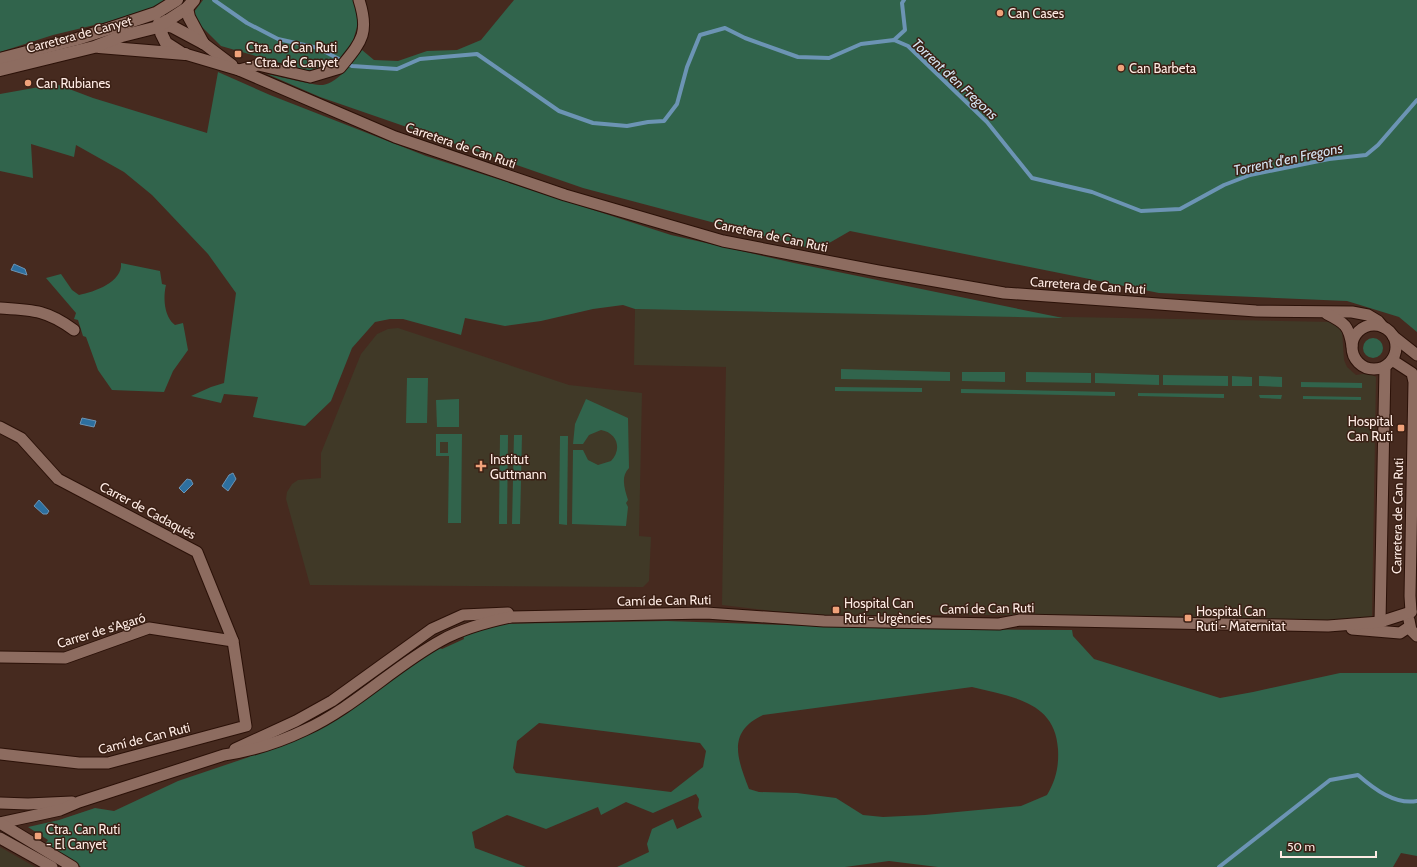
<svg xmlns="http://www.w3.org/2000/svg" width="1417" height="867" viewBox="0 0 1417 867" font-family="Cabin,sans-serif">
<rect width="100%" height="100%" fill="#462a1f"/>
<g fill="#403927">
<polygon points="635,309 1333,322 1342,330 1344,360 1347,367 1356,375 1369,373 1376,377 1372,617 1365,621 1023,615 805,615 722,605 726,367 634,365"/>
<polygon points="398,328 569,385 642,393 639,536 651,537 649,581 643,587 310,585 286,499 287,492 292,484 298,480 321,478 321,453 361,354 377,334 388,329"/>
<polygon points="0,847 35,867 0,867"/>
</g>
<g fill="#31644c" fill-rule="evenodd">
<polygon points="0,0 167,0 160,5 107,22 53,35 0,52"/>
<polygon points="203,0 354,0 359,20 350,51 337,68 316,73 221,46 198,23 194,12"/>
<path d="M 514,0 L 1417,0 L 1417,332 L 1399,317 L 1347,301 L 1159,293 L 850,231 L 817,250 L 583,188 L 320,97 L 267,74 C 277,76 316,86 323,85 C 339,82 353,62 362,50 L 374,60 L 398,61 L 427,51 L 457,50 L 481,40 Z"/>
<polygon points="218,72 270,95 426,156 671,235 794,263 1063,318 635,309 623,305 593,309 541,321 505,326 465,318 461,335 403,319 390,319 375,322 352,348 331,401 305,426 253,417 258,397 224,394 221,403 191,396 211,387 224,383 236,293 208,254 152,195 124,172 76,145 74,157 31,144 33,178 0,171 0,94 56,84 93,98 207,133"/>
<path d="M 121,263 L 160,271 L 162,284 L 166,285 C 163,297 164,317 175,325 L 183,323 L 188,350 L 173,371 L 164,392 L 112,390 L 98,370 L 86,337 L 83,336 L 78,320 L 74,319 L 76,313 L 46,278 L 61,274 L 72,290 L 79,295 C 94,292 123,282 121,263 Z"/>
<circle cx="1373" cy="348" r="10"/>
<polygon points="841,369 950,372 950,381 841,379"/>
<polygon points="962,372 1005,372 1005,382 962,381"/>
<polygon points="1026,372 1091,373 1091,383 1026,382"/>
<polygon points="1095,373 1159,375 1159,385 1095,383"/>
<polygon points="1163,375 1228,376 1228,386 1163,385"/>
<polygon points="1232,376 1252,377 1252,386 1232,386"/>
<polygon points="1259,376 1282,377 1282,387 1259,386"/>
<polygon points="407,378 428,378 427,423 406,423"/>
<polygon points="1301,382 1362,383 1362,388 1301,387"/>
<polygon points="835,387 922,388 922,392 835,391"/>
<polygon points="961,389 1115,392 1115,396 961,393"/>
<polygon points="1138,393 1224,394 1224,398 1138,396"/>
<polygon points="1259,395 1282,395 1281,399 1260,398"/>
<polygon points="1303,396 1361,397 1361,400 1303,399"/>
<polygon points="459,399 459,427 437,427 436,400"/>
<path d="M 586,399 L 628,418 L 629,468 C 620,477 625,490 628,500 L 626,503 L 628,507 L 626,526 L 572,524 L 573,450 L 583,450 L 588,460 L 598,465 L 611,461 C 622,450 618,433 601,430 L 589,435 L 583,444 L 573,444 L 575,424 Z"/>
<path d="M 436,434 L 462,434 L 461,523 L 448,523 L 449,456 L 436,456 ZM 440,442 L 448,442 L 448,453 L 440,453 Z"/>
<polygon points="500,435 508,435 507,524 499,524"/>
<polygon points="514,435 522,435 520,524 512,524"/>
<polygon points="560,436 568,436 567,525 559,524"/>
<path d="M 667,621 L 903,629 L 1072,630 L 1073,636 L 1094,659 L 1220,698 L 1253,692 L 1340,673 L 1417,673 L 1417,856 L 1401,853 L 1393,867 L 938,867 L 889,861 L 845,867 L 617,867 L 649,852 L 647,844 L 652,829 L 673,819 L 677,829 L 702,817 L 698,808 L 699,799 L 696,794 L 653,813 L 626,802 L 601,815 L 598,807 L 546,829 L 507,815 L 472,832 L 475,848 L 526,867 L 81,867 L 45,844 L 48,840 L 28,827 L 59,820 L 95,808 L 114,811 L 178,781 L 249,757 L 252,754 L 303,735 L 437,647 L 442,649 L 464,639 L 463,635 L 501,624 ZM 972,687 C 1010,697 1055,700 1058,749 C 1059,766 1056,780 1047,795 L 1021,806 L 925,815 L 883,817 L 863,815 L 836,798 L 797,793 L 759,792 L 749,789 C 737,758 727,732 763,715 ZM 539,723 L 700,743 L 706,751 L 703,767 L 671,792 L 516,773 L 513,768 L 517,741 Z"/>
</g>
<g fill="#2d6f9f" stroke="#6c94b4">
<polygon points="14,264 25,269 27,275 11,270"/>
<polygon points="82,418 96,421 94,427 80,424"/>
<polygon points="233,473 236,479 228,491 222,486 229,475"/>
<polygon points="187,479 191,480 193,484 184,493 179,488"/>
<polygon points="39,500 49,511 47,514 43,514 34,506"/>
</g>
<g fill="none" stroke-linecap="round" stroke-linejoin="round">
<g stroke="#6c94b4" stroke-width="4">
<polyline points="214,0 247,23 278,39 318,48 352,66 397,69 420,59 477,54 559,111 593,123 627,126 648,122 664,121 677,104 687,67 700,35 725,28 745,38 798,57 829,58 861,44 894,40 908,46 987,122 1032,178 1092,192 1141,211 1180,209 1224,185 1250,175 1329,159 1366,155 1378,145 1417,100"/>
<polyline points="894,40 905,30 902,3 904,0"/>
<path d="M 1219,867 L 1330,780 L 1358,775 C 1374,789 1395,805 1417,801"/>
</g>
<g stroke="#2b1108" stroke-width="13">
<g id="street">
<polyline points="203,43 232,65"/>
<polyline points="185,54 239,70 395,137 565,195 723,241 878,271 1004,293 1256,311 1352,312 1368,315 1378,321 1383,327"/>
<path d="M 239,70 L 258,65 L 310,77 L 340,68 C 361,42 370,34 359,0"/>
<path d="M 0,308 C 33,310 47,310 74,330"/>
<path d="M 1327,314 C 1345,323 1349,326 1352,346"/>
<circle cx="1374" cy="347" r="22"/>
<polyline points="1393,336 1417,355"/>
<polyline points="1392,360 1412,373 1414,382 1410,596 1411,612"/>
<polyline points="0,427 21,438 58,479 197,552 233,641 246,726 108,763 79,763 0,754"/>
<polyline points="1409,620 1411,630 1417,636"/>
<polyline points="1380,622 1385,367"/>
<polyline points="1352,629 1400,633 1409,627"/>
<polyline points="0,657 65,658 149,628 233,641"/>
<polyline points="235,749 296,721 332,701 432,629 463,615 508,613"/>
<polyline points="0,803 28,804 72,802"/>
<path d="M 0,823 L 60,810 L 79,802 L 224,755 C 252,751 280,742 305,730 C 355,707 394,666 442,640 C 464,628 487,622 511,617 L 706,613 L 824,621 L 999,624 L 1020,620 L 1328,626 L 1380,622 L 1411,612"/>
<polyline points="0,823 73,867"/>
<polyline points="0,838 52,867"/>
</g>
</g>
<g stroke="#2b1108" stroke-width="14">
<g id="secondary">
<polyline points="187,8 189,17 203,43"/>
<polyline points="166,21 161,33 166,43 180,52"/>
<polyline points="159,23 173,27 203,43"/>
<polyline points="99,47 185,54"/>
<polyline points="0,59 77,39 117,26 156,13 177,0"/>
<polyline points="0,70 94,47 122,36 158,27 187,8 194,0"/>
</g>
</g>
<use href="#street" stroke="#8d6c60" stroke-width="11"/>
<use href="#secondary" stroke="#8d6c60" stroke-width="12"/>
</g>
<g fill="#f0a27a" stroke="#3b2015" stroke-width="1.5">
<circle cx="1000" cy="13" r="4"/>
<rect x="234" y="50" width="8" height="8" rx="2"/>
<circle cx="1121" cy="68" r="4"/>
<circle cx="28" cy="83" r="4"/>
<rect x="1397" y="424" width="8" height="8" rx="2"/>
<path d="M479 460h4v4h4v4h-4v4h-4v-4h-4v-4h4z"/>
<rect x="832" y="606" width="8" height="8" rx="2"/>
<rect x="1184" y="614" width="8" height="8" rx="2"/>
<rect x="34" y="832" width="8" height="8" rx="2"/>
</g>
<g text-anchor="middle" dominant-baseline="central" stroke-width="3" stroke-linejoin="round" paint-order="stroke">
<g font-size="13" fill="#feebe4" stroke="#3b2015" text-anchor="start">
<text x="1008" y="13">Can Cases</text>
<text x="246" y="47">Ctra. de Can Ruti<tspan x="246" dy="15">- Ctra. de Canyet</tspan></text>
<text x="1129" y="68">Can Barbeta</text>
<text x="36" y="83">Can Rubianes</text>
<text x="1393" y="421" text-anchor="end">Hospital<tspan x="1393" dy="15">Can Ruti</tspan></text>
<text x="490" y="459">Institut<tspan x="490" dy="15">Guttmann</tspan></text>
<text x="844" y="603">Hospital Can<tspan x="844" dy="15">Ruti - Urgències</tspan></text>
<text x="1196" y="611">Hospital Can<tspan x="1196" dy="15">Ruti - Maternitat</tspan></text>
<text x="46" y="829">Ctra. Can Ruti<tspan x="46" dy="15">- El Canyet</tspan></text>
</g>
<g font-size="13" fill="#feebe4" stroke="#3b2015">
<text transform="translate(79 34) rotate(-15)">Carretera de Canyet</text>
<text transform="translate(461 145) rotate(19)">Carretera de Can Ruti</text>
<text transform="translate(771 235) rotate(12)">Carretera de Can Ruti</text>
<text transform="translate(1088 285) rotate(4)">Carretera de Can Ruti</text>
<text transform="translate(148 510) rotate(28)">Carrer de Cadaqués</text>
<text transform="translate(1397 516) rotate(-89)">Carretera de Can Ruti</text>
<text transform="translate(664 600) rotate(-1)">Camí de Can Ruti</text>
<text transform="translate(987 608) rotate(-1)">Camí de Can Ruti</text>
<text transform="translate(101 630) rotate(-17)">Carrer de s'Agaró</text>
<text transform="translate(144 738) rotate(-14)">Camí de Can Ruti</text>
</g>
<g font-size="14" font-style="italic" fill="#d3e3f1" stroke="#3b2015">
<text transform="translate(955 79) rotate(43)">Torrent d'en Fregons</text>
<text transform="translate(1288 159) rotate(-12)">Torrent d'en Fregons</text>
</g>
</g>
<path d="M1281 851v6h95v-6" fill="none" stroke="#feebe4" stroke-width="2"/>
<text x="1287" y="851" font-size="12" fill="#feebe4" stroke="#3b2015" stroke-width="3" paint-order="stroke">50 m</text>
</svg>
